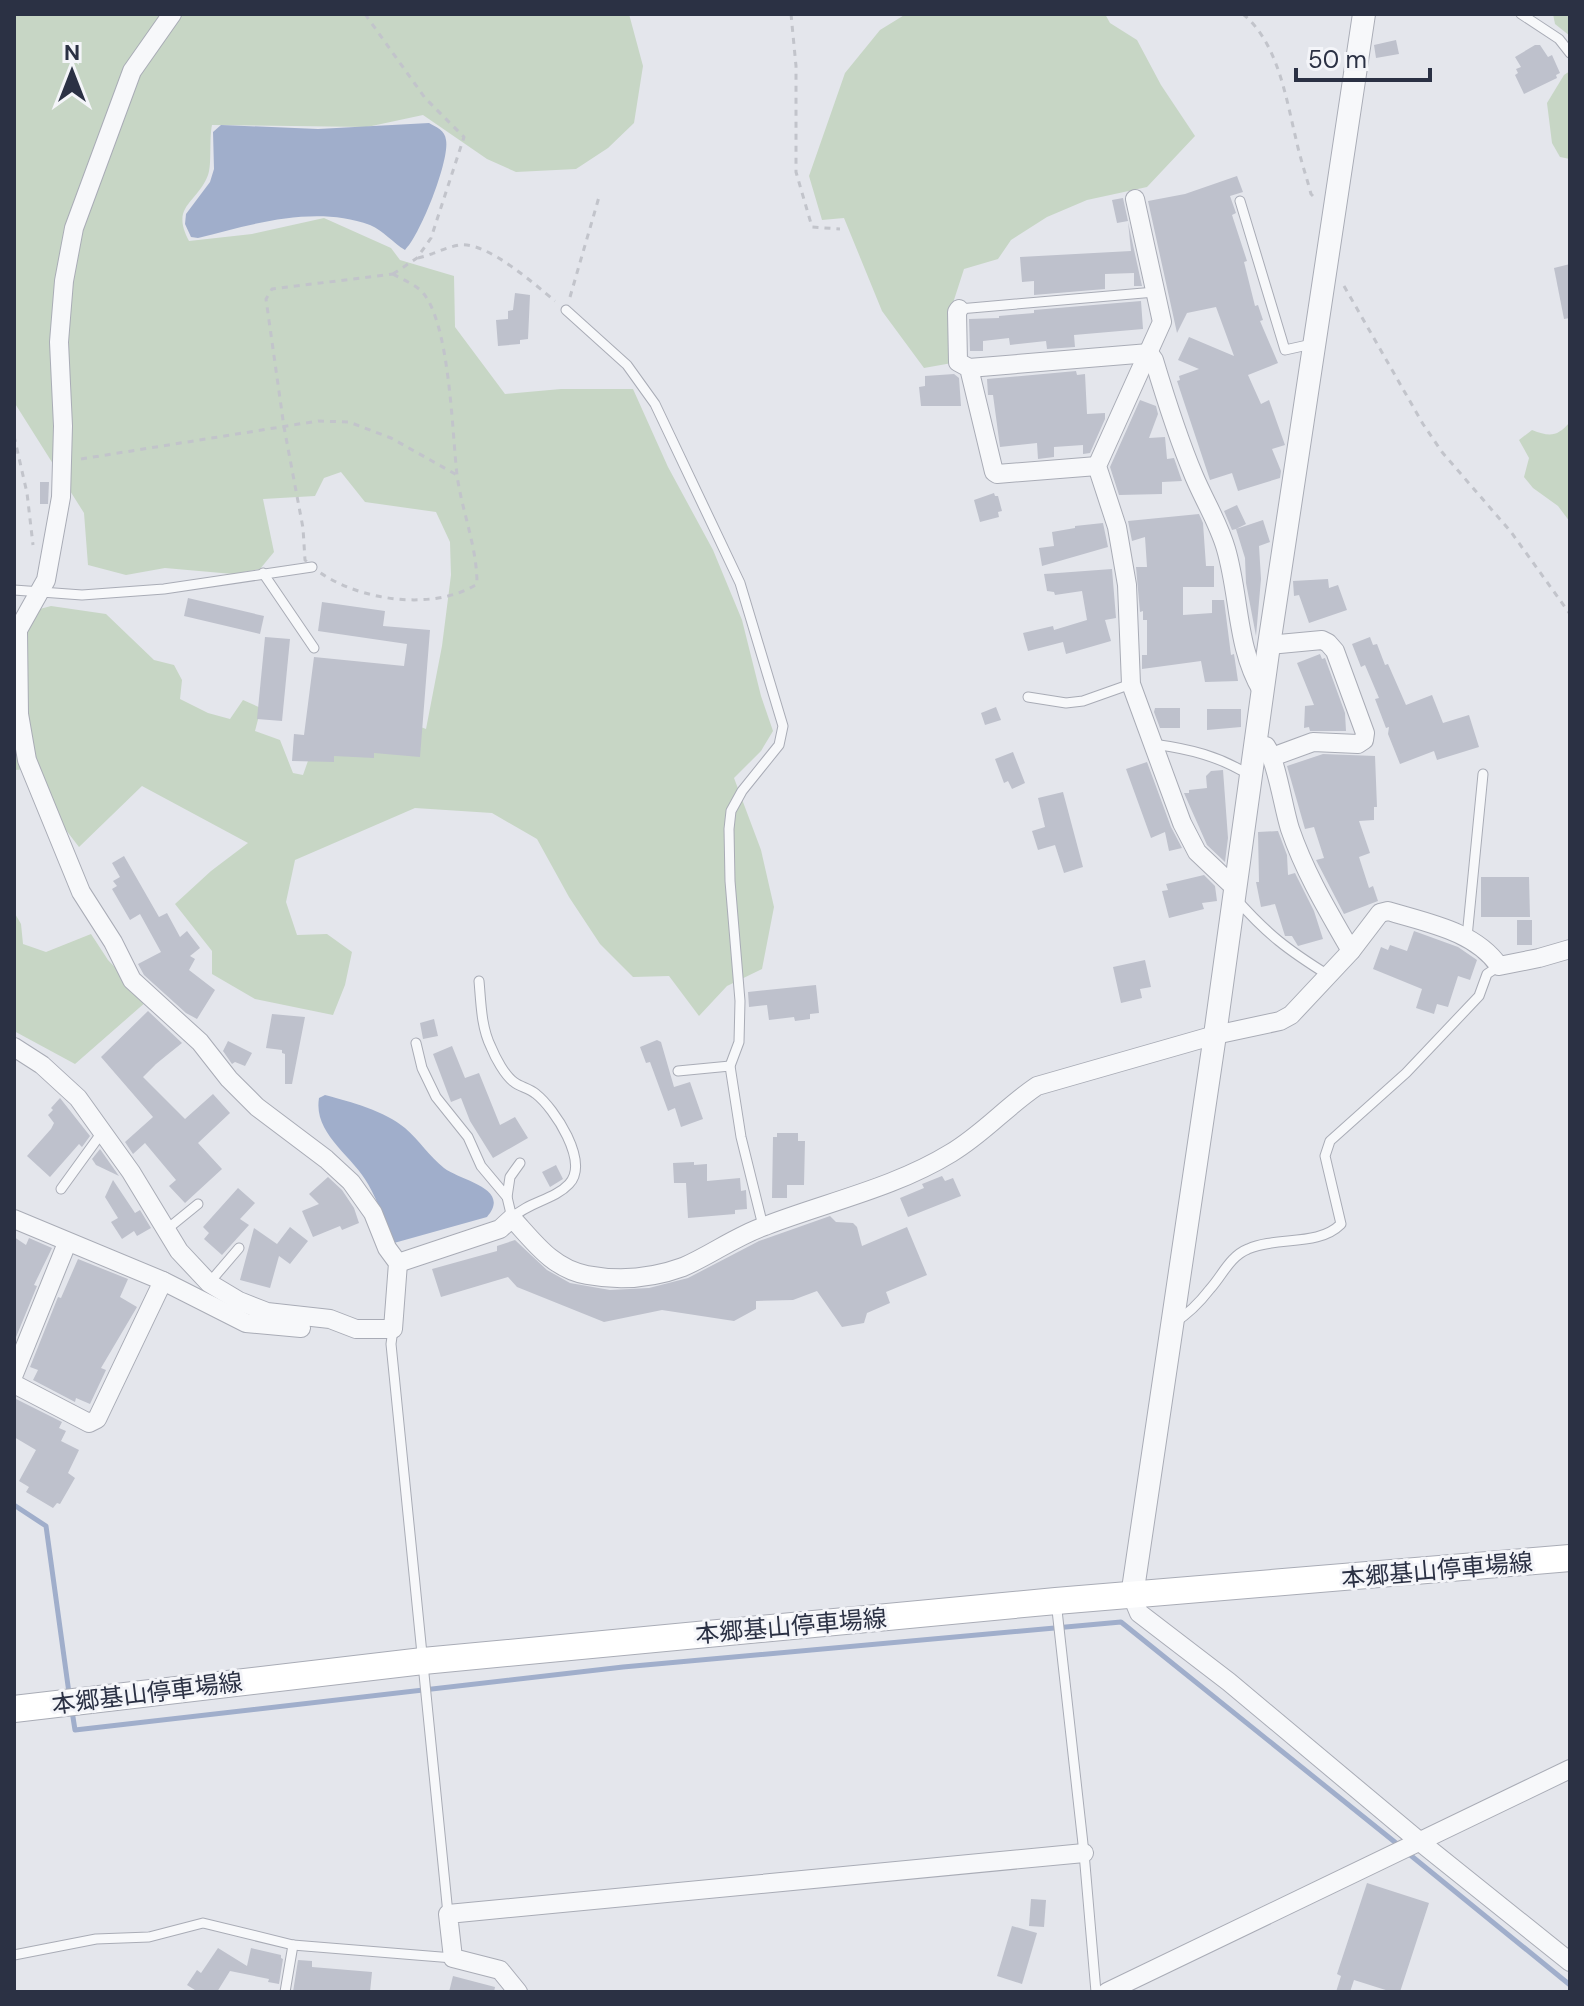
<svg xmlns="http://www.w3.org/2000/svg" width="1584" height="2006" viewBox="0 0 1584 2006" font-family="'DM Sans','Noto Sans JP',sans-serif">
<rect width="100%" height="100%" fill="#e4e6ec"/>
<g fill="#c7d6c5">
<path d="M 14,14 L 629,14 L 643,66 L 634,123 L 608,148 L 576,169 L 516,172 L 487,159 L 423,115 L 367,127 L 212,125 C 209,139 212,165 208,175 C 197,204 170,205 189,241 L 252,234 L 324,218 L 391,248 L 400,260 L 454,276 L 455,327 L 505,394 L 561,389 L 633,389 L 668,467 L 713,550 L 742,620 L 761,696 L 773,731 L 761,751 L 734,778 L 761,850 L 774,907 L 762,969 L 727,986 L 699,1016 L 669,976 L 633,977 L 600,944 L 569,897 L 537,839 L 492,813 L 415,808 L 295,860 L 286,902 L 297,935 L 327,934 L 352,952 L 345,985 L 333,1015 L 255,999 L 212,974 L 212,951 L 175,904 L 211,871 L 248,843 L 142,786 L 79,847 L 59,821 L 35,769 L 14,770 L 14,616 L 51,606 L 106,614 L 154,660 L 174,665 L 182,680 L 180,699 L 208,713 L 230,719 L 243,700 L 261,708 L 255,731 L 280,740 L 293,773 L 303,775 L 309,758 L 378,711 L 426,729 L 442,646 L 451,575 L 450,542 L 436,512 L 365,502 L 341,472 L 324,478 L 315,496 L 263,499 L 274,552 L 260,569 L 233,574 L 165,568 L 126,575 L 88,565 L 84,513 L 14,402 Z"/>
<polygon points="906,14 1105,14 1110,23 1137,40 1161,85 1195,136 1147,187 1087,200 1047,217 1011,240 998,259 964,269 953,303 952,363 924,368 882,311 844,218 822,220 809,176 845,73 880,30"/>
<polygon points="1553,14 1570,14 1570,36 1555,24"/>
<polygon points="1570,71 1570,159 1560,157 1552,143 1547,103 1564,75"/>
<path d="M 1570,422 L 1570,522 L 1558,506 L 1533,488 L 1524,477 L 1529,458 L 1519,440 L 1532,430 C 1550,437 1557,437 1570,422 Z"/>
<polygon points="14,912 21,924 23,944 46,952 91,934 108,960 147,1001 75,1064 14,1031"/>
</g>
<g fill="#a0aecb">
<path d="M 429,123 C 436,127 445,130 446,140 C 450,160 420,236 405,250 C 393,243 384,231 370,225 C 314,205 253,224 198,238 L 191,237 L 185,224 L 186,214 L 210,182 L 214,169 L 213,132 L 221,125 L 318,129 Z"/>
<path d="M 325,1095 C 351,1102 385,1111 405,1128 C 419,1140 430,1157 444,1168 C 461,1181 512,1188 487,1217 L 394,1243 C 385,1224 379,1203 368,1184 C 353,1156 313,1134 319,1098 Z"/>
</g>
<g fill="none" stroke-linecap="round" stroke-linejoin="round">
<g stroke="#a0aecb" stroke-width="5">
<polyline points="14,1505 46,1526 69,1693"/>
<polyline points="72,1711 75,1730 623,1667 1121,1622 1401,1847"/>
<polyline points="1409,1854 1570,1985"/>
</g>
</g>
<g fill="#bec1cc">
<polygon points="1396,40 1399,54 1376,58 1374,45"/>
<polygon points="1535,45 1540,45 1548,57 1552,55 1560,73 1556,75 1557,78 1524,94 1515,75 1518,73 1516,69 1521,67 1515,57"/>
<polygon points="1237,176 1243,192 1230,196 1236,213 1232,215 1247,261 1244,262 1255,306 1258,305 1263,320 1260,321 1278,363 1248,375 1261,404 1269,400 1285,445 1272,449 1281,471 1280,478 1238,491 1232,473 1210,480 1177,381 1180,380 1179,376 1199,369 1178,360 1189,337 1234,356 1216,307 1187,313 1177,333 1148,201 1185,194"/>
<polygon points="1123,198 1128,221 1117,223 1112,200"/>
<polygon points="1128,222 1142,286 1134,286 1134,273 1105,274 1105,289 1034,295 1034,281 1022,282 1020,257 1131,251"/>
<polygon points="1570,264 1570,318 1564,319 1554,268"/>
<polygon points="515,293 530,295 528,339 520,340 520,344 498,346 496,320 508,319 508,311 513,310"/>
<polygon points="1141,301 1143,329 1074,335 1075,347 1047,349 1046,341 1010,345 1009,338 983,341 983,351 970,351 969,319 999,318 999,316 1034,313 1034,310"/>
<polygon points="1076,371 1077,375 1085,374 1087,414 1105,413 1105,419 1090,453 1083,454 1083,445 1054,447 1054,457 1038,459 1037,443 1000,447 993,395 988,395 987,379"/>
<polygon points="954,374 959,378 961,406 921,406 919,387 925,386 925,376"/>
<polygon points="1140,400 1156,406 1158,414 1149,438 1165,437 1167,459 1174,458 1182,481 1162,482 1162,494 1119,495 1110,467"/>
<polygon points="40,482 49,482 48,504 40,504"/>
<polygon points="994,493 995,496 998,496 1002,511 998,512 999,517 980,522 974,500"/>
<polygon points="1237,505 1246,524 1236,529 1263,520 1270,542 1259,546 1261,579 1256,636 1246,583 1245,558 1236,529 1232,530 1224,511"/>
<polygon points="1199,514 1203,523 1206,566 1214,566 1214,587 1183,587 1183,615 1212,613 1212,600 1224,600 1231,655 1234,654 1238,681 1205,682 1201,661 1142,669 1142,655 1147,655 1147,620 1143,620 1143,611 1140,612 1136,567 1147,567 1145,537 1132,541 1128,521"/>
<polygon points="1103,523 1108,547 1042,566 1039,548 1054,546 1052,532 1075,528 1075,526"/>
<polygon points="1112,569 1116,618 1105,620 1111,641 1066,654 1063,642 1028,651 1023,633 1053,626 1054,630 1087,620 1082,591 1055,595 1054,592 1047,591 1044,574"/>
<polygon points="1328,579 1329,588 1338,585 1347,610 1309,623 1299,595 1294,596 1293,581"/>
<polygon points="188,598 264,616 260,634 184,616"/>
<polygon points="322,602 385,611 383,626 430,630 420,757 374,753 374,758 334,756 334,762 292,761 294,734 304,735 314,657 404,666 407,644 318,631"/>
<polygon points="265,637 290,639 282,721 257,719"/>
<polygon points="1370,637 1373,645 1377,644 1385,665 1388,664 1406,705 1432,695 1443,723 1469,715 1479,747 1437,760 1434,751 1400,764 1388,734 1389,727 1386,728 1375,699 1379,698 1365,665 1361,667 1352,644"/>
<polygon points="1320,654 1322,659 1325,658 1345,713 1346,731 1310,731 1309,727 1304,728 1305,706 1314,705 1297,663"/>
<polygon points="996,707 1001,720 985,725 981,713"/>
<polygon points="1155,708 1180,708 1180,728 1160,728 1154,712"/>
<polygon points="1207,709 1241,709 1241,727 1207,730"/>
<polygon points="1013,752 1025,783 1012,789 1008,781 1004,783 995,759"/>
<polygon points="1323,754 1375,756 1377,807 1374,807 1374,820 1359,821 1370,853 1359,857 1369,888 1373,886 1378,901 1344,914 1316,860 1324,858 1314,827 1305,829 1287,766"/>
<polygon points="1147,762 1171,827 1182,848 1169,851 1165,832 1151,838 1126,769"/>
<polygon points="1223,770 1228,838 1225,862 1207,845 1184,793 1189,793 1189,790 1207,788 1206,776 1211,771"/>
<polygon points="1063,792 1083,867 1064,873 1055,845 1038,850 1032,831 1045,827 1038,798"/>
<polygon points="1278,831 1287,855 1288,875 1295,873 1314,911 1323,939 1298,946 1292,936 1285,936 1275,904 1261,907 1256,882 1259,882 1258,832"/>
<polygon points="124,856 159,917 167,913 180,937 187,931 200,948 190,956 195,959 189,970 215,990 197,1019 186,1013 144,975 138,964 161,952 140,914 130,920 112,889 117,886 113,881 120,877 112,863"/>
<polygon points="1204,875 1215,886 1217,901 1202,903 1204,909 1169,918 1162,891 1168,890 1166,884"/>
<polygon points="1481,877 1529,877 1530,917 1481,917"/>
<rect x="1517" y="920" width="15" height="25"/>
<polygon points="1414,931 1458,947 1477,960 1470,980 1458,976 1448,1007 1437,1004 1434,1014 1416,1008 1422,989 1373,969 1381,947 1388,950 1390,945 1407,951"/>
<polygon points="1145,960 1151,987 1140,989 1142,998 1121,1003 1113,967"/>
<polygon points="816,985 819,1013 810,1014 810,1019 795,1021 794,1017 769,1020 767,1005 749,1007 748,992"/>
<polygon points="148,1011 182,1043 156,1064 143,1077 185,1119 213,1094 230,1113 198,1143 222,1169 185,1203 169,1186 176,1180 145,1143 133,1154 125,1142 153,1117 101,1057"/>
<polygon points="272,1014 305,1017 292,1084 285,1084 285,1054 282,1053 282,1050 266,1048"/>
<polygon points="434,1019 438,1036 423,1039 420,1023"/>
<polygon points="657,1040 661,1042 674,1087 690,1082 703,1119 681,1127 675,1108 668,1111 650,1062 646,1063 640,1047"/>
<polygon points="228,1041 252,1053 245,1066 235,1062 232,1064 223,1051"/>
<polygon points="452,1046 465,1078 479,1073 500,1125 515,1117 528,1138 493,1158 470,1121 461,1098 451,1102 433,1054"/>
<polygon points="60,1098 90,1136 82,1147 79,1144 50,1177 27,1156 51,1129 54,1123 48,1115 53,1110 51,1108"/>
<polygon points="777,1133 798,1133 798,1141 805,1141 804,1185 787,1185 787,1198 772,1198 773,1137 777,1137"/>
<polygon points="100,1149 119,1176 96,1165 92,1159"/>
<polygon points="694,1162 694,1165 707,1164 707,1181 740,1178 741,1191 746,1190 747,1209 735,1210 735,1214 688,1218 686,1183 674,1183 673,1163"/>
<polygon points="556,1165 563,1179 550,1187 542,1172"/>
<polygon points="942,1176 945,1181 953,1178 961,1196 908,1217 900,1198 924,1188 922,1184"/>
<polygon points="328,1177 342,1190 354,1208 359,1223 342,1230 340,1226 313,1237 302,1211 319,1204 309,1194"/>
<polygon points="113,1180 135,1213 140,1210 151,1228 137,1236 134,1231 122,1239 111,1222 118,1218 105,1197"/>
<polygon points="238,1188 255,1203 240,1219 249,1225 222,1255 204,1239 209,1233 203,1227"/>
<polygon points="830,1216 836,1222 853,1223 857,1227 862,1246 907,1227 927,1275 886,1292 890,1303 867,1313 864,1323 842,1327 817,1291 793,1300 756,1301 756,1309 734,1321 662,1310 604,1322 517,1287 508,1277 441,1297 432,1269 497,1251 497,1246 515,1240 547,1270 570,1283 610,1290 649,1288 688,1278 759,1241"/>
<polygon points="290,1227 308,1241 290,1264 279,1256 270,1288 240,1280 254,1228 277,1244"/>
<polygon points="14,1237 26,1245 29,1238 52,1248 34,1285 37,1286 14,1342"/>
<polygon points="78,1259 128,1279 120,1297 137,1307 101,1368 106,1370 90,1404 76,1398 75,1402 33,1380 38,1370 30,1367 58,1297 61,1298"/>
<polygon points="14,1398 62,1422 59,1428 66,1431 61,1441 79,1450 68,1473 75,1478 60,1504 57,1503 53,1508 26,1492 29,1487 19,1481 36,1450 14,1437"/>
<polygon points="1367,1883 1429,1903 1400,1992 1392,1992 1354,1980 1350,1992 1336,1992 1341,1976 1337,1974"/>
<polygon points="1031,1899 1046,1900 1044,1927 1029,1926"/>
<polygon points="1012,1926 1037,1933 1022,1984 997,1976"/>
<polygon points="218,1948 247,1966 251,1948 281,1955 281,1958 283,1959 279,1984 268,1982 269,1979 230,1971 217,1992 198,1992 187,1985 197,1970 201,1973"/>
<polygon points="298,1960 312,1961 312,1967 372,1972 370,1992 293,1992"/>
<polygon points="453,1976 495,1987 494,1992 449,1992"/>
</g>
<g fill="none" stroke-linecap="round" stroke-linejoin="round">
<g stroke="#a9acb6" stroke-width="11">
<g id="service">
<polyline points="1521,14 1559,39 1570,53"/>
<polyline points="1240,201 1285,350 1312,344"/>
<polyline points="959,309 1155,292"/>
<polyline points="566,310 627,365 655,404 740,583 783,726 779,745 742,791 731,811 729,829 730,881 740,1001 739,1042 730,1066 741,1137 763,1226"/>
<polyline points="263,573 314,648"/>
<polyline points="14,590 82,595 164,589 312,567"/>
<polyline points="1028,697 1066,703 1083,701 1131,684"/>
<path d="M 1153,744 C 1190,749 1219,756 1251,776"/>
<path d="M 1236,899 C 1268,935 1288,950 1328,975"/>
<polyline points="1467,937 1483,774"/>
<path d="M 479,981 C 481,1002 481,1027 491,1047 C 495,1057 505,1076 514,1082 C 520,1087 529,1088 536,1094 C 554,1108 590,1162 569,1184 C 554,1200 528,1202 512,1218"/>
<polyline points="416,1043 422,1068 436,1097 468,1137 481,1166 507,1197 512,1218"/>
<polyline points="678,1071 730,1066"/>
<polyline points="61,1189 103,1131"/>
<polyline points="507,1197 510,1177 520,1163"/>
<polyline points="166,1230 198,1204"/>
<polyline points="209,1283 239,1248"/>
<path d="M 1174,1323 C 1188,1314 1200,1302 1210,1289 C 1222,1276 1230,1256 1248,1249 C 1277,1236 1318,1247 1341,1224 L 1325,1156 L 1330,1141 L 1406,1073 L 1479,996 L 1487,974 L 1499,966"/>
<polyline points="393,1329 391,1344 448,1914"/>
<polyline points="1056,1601 1084,1853 1096,1992"/>
<polyline points="14,1955 96,1939 149,1937 203,1923 293,1945 453,1958"/>
<polyline points="285,1992 293,1945"/>
</g>
</g>
<g stroke="#a9acb6" stroke-width="20">
<g id="minor">
<polyline points="1135,199 1162,322 1097,466 1117,527 1127,585 1131,684 1182,823 1197,852 1235,888"/>
<polyline points="959,309 957,312 958,362 969,368 994,472 997,474 1097,466"/>
<path d="M 969,368 L 1149,353 L 1154,360 C 1166,400 1178,438 1194,476 C 1204,500 1219,524 1226,549 C 1240,597 1236,647 1262,691"/>
<polyline points="14,637 46,580 61,497 63,426 59,342 64,281 74,228 132,71 172,14"/>
<polyline points="1269,645 1322,640 1328,643 1335,651 1365,733 1364,740 1358,744 1313,742 1272,757"/>
<path d="M 1266,746 C 1277,762 1283,807 1290,829 C 1305,873 1328,911 1351,951"/>
<polyline points="14,1047 42,1065 78,1098 131,1172 179,1251 209,1283 239,1301 267,1312 330,1319 356,1329 393,1329 398,1263 387,1248 373,1213 351,1182 326,1159 257,1107 229,1079 200,1042 132,980 113,942 81,892 27,760 19,714 18,632"/>
<polyline points="14,1219 163,1281 246,1323 301,1328"/>
<path d="M 398,1263 L 500,1229 L 512,1218 C 534,1242 553,1269 587,1275 C 619,1281 653,1278 683,1267 C 711,1255 736,1236 765,1226 C 827,1202 894,1188 951,1153 C 983,1134 1007,1106 1037,1086 L 1215,1035 L 1280,1021 L 1291,1015 L 1351,951 L 1380,913 L 1388,911 C 1427,923 1475,931 1499,966 L 1539,958 L 1570,949"/>
<polyline points="14,1374 67,1243"/>
<polyline points="14,1384 89,1423 97,1419 163,1281"/>
<polyline points="1132,1596 1139,1613 1229,1682 1419,1841 1570,1962"/>
<polyline points="518,1992 500,1970 453,1958 448,1914 1084,1853"/>
<polyline points="1107,1992 1570,1769"/>
</g>
</g>
<g stroke="#a9acb6" stroke-width="24">
<polyline id="tertiary" points="1132,1596 1215,1035 1269,645 1364,14"/>
</g>
<g stroke="#a9acb6" stroke-width="28">
<polyline id="secondary" points="14,1709 423,1661 1056,1601 1570,1558"/>
</g>
<g stroke="#c2c4cb" stroke-width="3" stroke-dasharray="6 6" stroke-linecap="butt">
<polyline points="365,14 425,98 464,137 431,238 417,258 393,274"/>
<polyline points="791,14 796,66 796,172 812,227 840,229"/>
<path d="M 1243,14 C 1278,43 1286,98 1296,139 C 1300,158 1306,175 1311,194 L 1315,198"/>
<path d="M 418,258 C 432,255 446,247 460,245 C 488,242 534,284 555,301"/>
<path d="M 393,274 C 403,280 417,285 424,294 C 450,328 452,431 457,475 C 462,512 477,546 477,584 C 430,614 343,599 305,560 L 303,528 L 284,427 L 266,299 L 272,289 Z"/>
<polyline points="1344,286 1423,424 1442,452 1511,532 1570,614"/>
<polyline points="570,297 599,197"/>
<polyline points="14,436 27,493 33,545"/>
<polyline points="81,459 318,421 349,422 391,438 457,475"/>
</g>
<use href="#service" stroke="#f7f8fa" stroke-width="9"/>
<use href="#minor" stroke="#f7f8fa" stroke-width="18"/>
<use href="#tertiary" stroke="#f7f8fa" stroke-width="22"/>
<use href="#secondary" stroke="#fff" stroke-width="26"/>
</g>
<g text-anchor="middle" dominant-baseline="central" stroke-width="6" stroke-linejoin="round" paint-order="stroke">
<g font-size="24" fill="#2b3144" stroke="#f4f5f9">
<text transform="translate(1437 1570) rotate(-5)">本郷基山停車場線</text>
<text transform="translate(791 1626) rotate(-5)">本郷基山停車場線</text>
<text transform="translate(147 1693) rotate(-7)">本郷基山停車場線</text>
</g>
</g>
<rect width="1584" height="2006" fill="none" stroke="#2b3144" stroke-width="32"/>
<g transform="translate(72 72)" stroke="#f4f5f9" stroke-width="6" paint-order="stroke">
<path d="M0-6L14 30L0 20L-14 30Z" fill="#2b3144"/>
<text y="-12" font-size="22" font-weight="bold" text-anchor="middle" fill="#2b3144">N</text>
</g>
<path d="M1296 68v12h134v-12" fill="none" stroke="#2b3144" stroke-width="4"/>
<text x="1308" y="68" font-size="24" fill="#2b3144" stroke="#f4f5f9" stroke-width="6" paint-order="stroke">50 m</text>
</svg>
